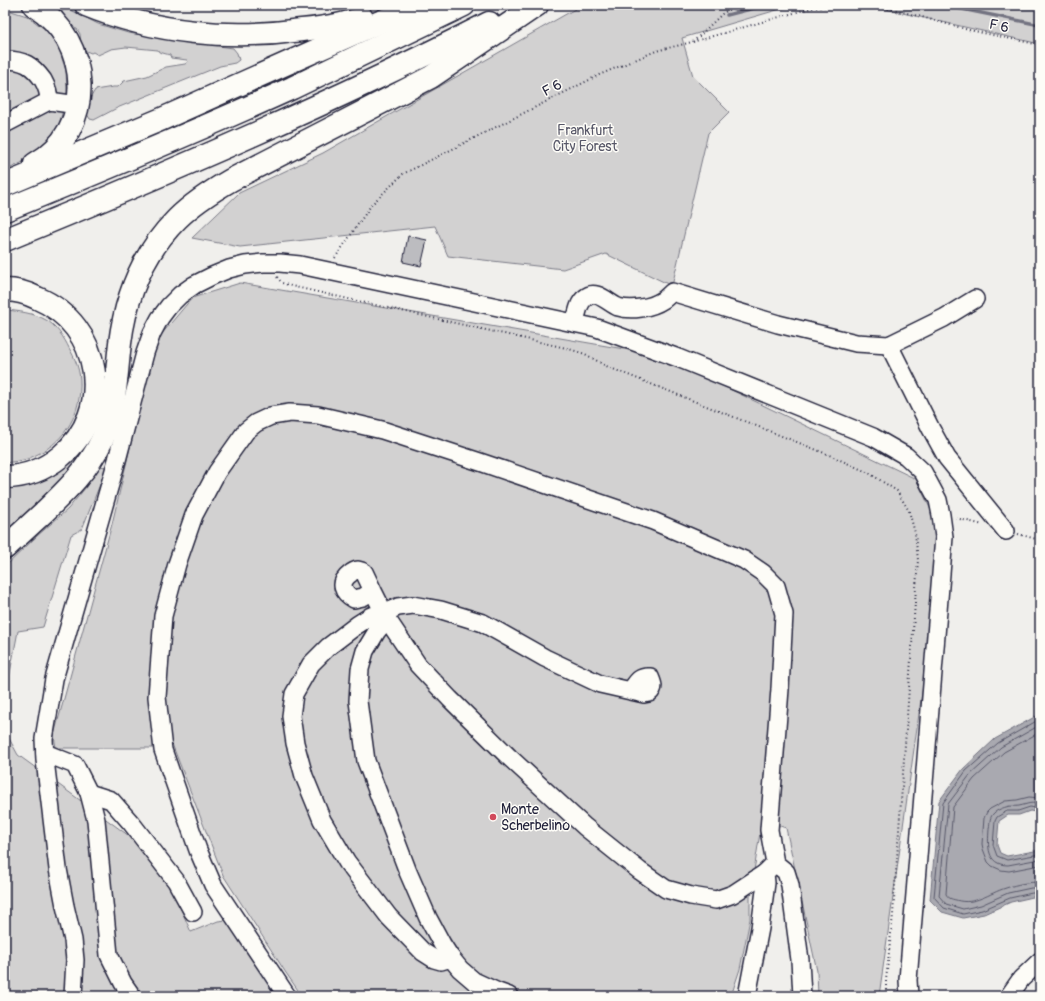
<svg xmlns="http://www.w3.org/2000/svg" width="1045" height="1001" viewBox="0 0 1045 1001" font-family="Pangolin,sans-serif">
<rect width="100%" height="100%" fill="#f0efec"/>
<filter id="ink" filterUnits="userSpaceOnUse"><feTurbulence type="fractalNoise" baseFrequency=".025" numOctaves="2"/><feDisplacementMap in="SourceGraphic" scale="8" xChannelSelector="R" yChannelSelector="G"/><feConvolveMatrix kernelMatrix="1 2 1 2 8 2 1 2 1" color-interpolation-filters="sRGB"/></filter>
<g filter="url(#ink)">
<g fill="#d2d1d1" stroke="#7a7a86">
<polygon points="582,5 794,5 682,38 693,76 729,112 708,133 672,286 606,254 563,269 448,256 435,226 240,247 192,238 239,193 323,153"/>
<polygon points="867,5 1040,5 1040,44"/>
<path d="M 65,7 L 98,24 L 128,33 L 233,48 L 237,53 L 239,60 L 235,63 L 220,66 L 117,108 L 94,120 L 90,119 L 87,114 L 88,102 L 95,90 L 113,87 L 118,87 L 124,81 L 147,76 L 166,67 L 185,64 L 188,62 L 187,60 L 171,58 L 170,55 L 159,52 L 158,50 L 126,47 L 111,49 L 98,55 L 93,52 L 91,53 L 86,51 L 81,43 L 80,34 L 77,29 L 71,28 C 66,22 62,16 62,9 Z"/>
<polygon points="5,9 27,16 46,30 58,46 66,71 67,92 60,122 49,141 31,158 5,171"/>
<polygon points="240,283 659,355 916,479 944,537 879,996 818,996 817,971 786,828 762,820 750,896 750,919 740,969 731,996 302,996 286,973 223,875 167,731 153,748 56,748 54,735 112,524 155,342 192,298"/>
<path d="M 5,310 C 18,311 34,313 46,320 C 55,324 65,339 69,348 C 75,358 79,368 80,379 C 82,412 66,440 38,454 C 34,456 30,458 27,459 C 20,461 12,462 5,463 Z"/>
<polygon points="76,454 85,458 5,539 5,485"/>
<polygon points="99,466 107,467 82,529 71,535 43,627 18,631 5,699 5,567 37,536 68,509 86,487"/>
<polygon points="5,731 18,755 158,857 191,932 218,921 227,920 278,996 5,996"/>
</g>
<polygon fill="#a9a9b0" stroke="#737381" points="1040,714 1040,813 1030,811 1019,815 1008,815 999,821 997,845 1000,853 1007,856 1040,850 1040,897 1033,897 1011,902 984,914 963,918 942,912 930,900 939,801 963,769 995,739"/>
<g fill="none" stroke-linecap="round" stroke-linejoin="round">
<g stroke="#58586a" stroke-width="1">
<polyline points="1040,719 998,743 966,771 943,803 934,897 944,908 963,914 982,910 1010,898 1032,893 1040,893"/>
<polyline points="1040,725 1001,747 970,775 948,804 939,896 946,904 963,909 981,905 1008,893 1031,888 1040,888"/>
<path d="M 1040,732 L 1004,752 L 974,779 L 953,807 L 946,894 C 948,898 951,899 956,900 C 975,906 989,893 1006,888 C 1017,884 1029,882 1040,882"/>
<polyline points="1040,798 1029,797 1017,800 1005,801 990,809 987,812 984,818 982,844 983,849 988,862 992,866 1001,870 1009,871 1040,865"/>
<path d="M 1040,804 C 1029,802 1029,804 1019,806 C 1015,807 1010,805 1006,807 C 1002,808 995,811 993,814 C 989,818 990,825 989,829 C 988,845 986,865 1008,865 L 1040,859"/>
<polyline points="1040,809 1030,807 1018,811 1007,811 997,817 995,821 993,845 997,856 1007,860 1040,854"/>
</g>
<g stroke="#737381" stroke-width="3.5">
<polyline points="942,5 1040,25"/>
<polyline points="727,15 766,5"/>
</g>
</g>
<polygon fill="#bcbcc0" stroke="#22223b" points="408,236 427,240 421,266 403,262"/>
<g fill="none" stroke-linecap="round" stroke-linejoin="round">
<g stroke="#22223b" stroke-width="20">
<g id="minor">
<path d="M 5,60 C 24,60 32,65 43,80 C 47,87 49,93 49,101"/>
<polyline points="5,124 49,101 78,105"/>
<path d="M 575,323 C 577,315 578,303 585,298 C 596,288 608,303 618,307 C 631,311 651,308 663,300 C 666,298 669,295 672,292 L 778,324 L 856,343 L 889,345 L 944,318 L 975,299"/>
<polyline points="889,345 931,429 947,458 1006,531"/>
<path d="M 373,591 L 364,572 C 364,572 359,570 358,570 C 356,570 352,572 350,574 C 338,583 343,593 354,599 L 363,597 L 373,591 L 387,619 L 418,665 L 450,699 L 509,757 L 585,827 L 640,871 L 666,889 L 691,896 L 716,900 L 733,894 L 765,873"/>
<polyline points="387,619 377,631 365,651 360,669 358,701 366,761 408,872 428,918 442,944 451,958 460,969 474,981 498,992 509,996"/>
<polyline points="45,753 75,765 89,793 96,820 109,955 123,983 132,996"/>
<polyline points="89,793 111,800 132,824 176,881 193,912"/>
<path d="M 451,958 L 441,961 L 434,959 L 423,952 L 389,917 L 347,862 L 322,820 L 304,776 L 295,743 L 291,716 L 294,694 L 311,664 L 328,647 L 357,625 L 371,616 L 384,613 L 398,607 L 413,605 L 441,610 L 483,623 L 545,658 L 600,684 L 644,694 L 649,693 C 655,688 653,684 650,677 C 639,676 637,682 631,690"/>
<polyline points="73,996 75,960 73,940 65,906 58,869 45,760 44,739 54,679 117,460 145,353 152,333 160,318 169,306 180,295 194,285 212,276 229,269 245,265 263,263 280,263 300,265 597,328 678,358 873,437 906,456 923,472 938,500 941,515 944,537 908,980 909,996"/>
<polyline points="287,996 213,885 198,850 163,750 157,697 163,616 177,564 194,515 217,472 246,431 256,423 271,416 290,413 318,415 382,430 480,462 653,521 744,560 763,573 776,586 784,614 780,689 769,830 775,863 786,872 790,885 800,960 802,996"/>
<polyline points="747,996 760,928 766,883 765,873 772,866"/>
<polyline points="1009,996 1021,979 1040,961"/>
</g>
</g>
<g stroke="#22223b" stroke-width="25">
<g id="highway">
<path d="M 34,5 C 92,40 97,130 35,164"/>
<path d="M 86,5 C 154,33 230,40 302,30 C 322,28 343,25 362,18"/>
<polyline points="5,185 162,119 418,5"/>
<path d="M 5,210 C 101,171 197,131 292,88 C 349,61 406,33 464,5"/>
<path d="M 5,240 C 169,173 332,103 489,23"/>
<path d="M 5,290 C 16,290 27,293 37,298 C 102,325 115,411 61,456 C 45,469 25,477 5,477"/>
<path d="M 5,548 C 18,536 30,525 43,513 C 66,491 88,470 102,440 C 116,409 116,376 120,343 C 126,295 143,253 177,219 C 193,203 212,191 231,180 L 431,77 L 537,5"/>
</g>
</g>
<g stroke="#22223b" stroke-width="2" stroke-dasharray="1 3" stroke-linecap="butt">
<polyline points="860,5 896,10 969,30 1040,45"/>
<polyline points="693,42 722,14 736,5"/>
<polyline points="335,258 372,204 403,174 599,75 656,51 692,42 811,8 837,5"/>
<polyline points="277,277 282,283 291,286 566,348 585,354 608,367 827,454 869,473 897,491 909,511 915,533 918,560 893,915 886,980 886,996"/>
<polyline points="956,518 983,525"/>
<polyline points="1018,534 1040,540"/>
</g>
<use href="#minor" stroke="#fdfcf7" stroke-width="17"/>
<use href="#highway" stroke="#fdfcf7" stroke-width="22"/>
</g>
</g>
<circle fill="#d1495b" stroke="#fdfcf7" stroke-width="1.5" cx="493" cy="817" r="4"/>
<g text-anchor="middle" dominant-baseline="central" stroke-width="3" stroke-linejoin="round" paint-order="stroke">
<g font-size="14" fill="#22223b" stroke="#fdfcf7">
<text transform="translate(999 26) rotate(12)">F 6</text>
<text transform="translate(552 88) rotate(-27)">F 6</text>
</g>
<g font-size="14" fill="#575768" stroke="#fdfcf7">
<text x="585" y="130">Frankfurt<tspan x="585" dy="16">City Forest</tspan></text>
</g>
<g font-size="14" fill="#22223b" stroke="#fdfcf7" text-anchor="start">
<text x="501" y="809">Monte<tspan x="501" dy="16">Scherbelino</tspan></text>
</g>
</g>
<rect width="1045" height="1001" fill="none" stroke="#fdfcf7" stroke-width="20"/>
<rect x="10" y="10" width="1025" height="981" fill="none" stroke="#22223b" stroke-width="1.5" filter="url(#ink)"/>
</svg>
